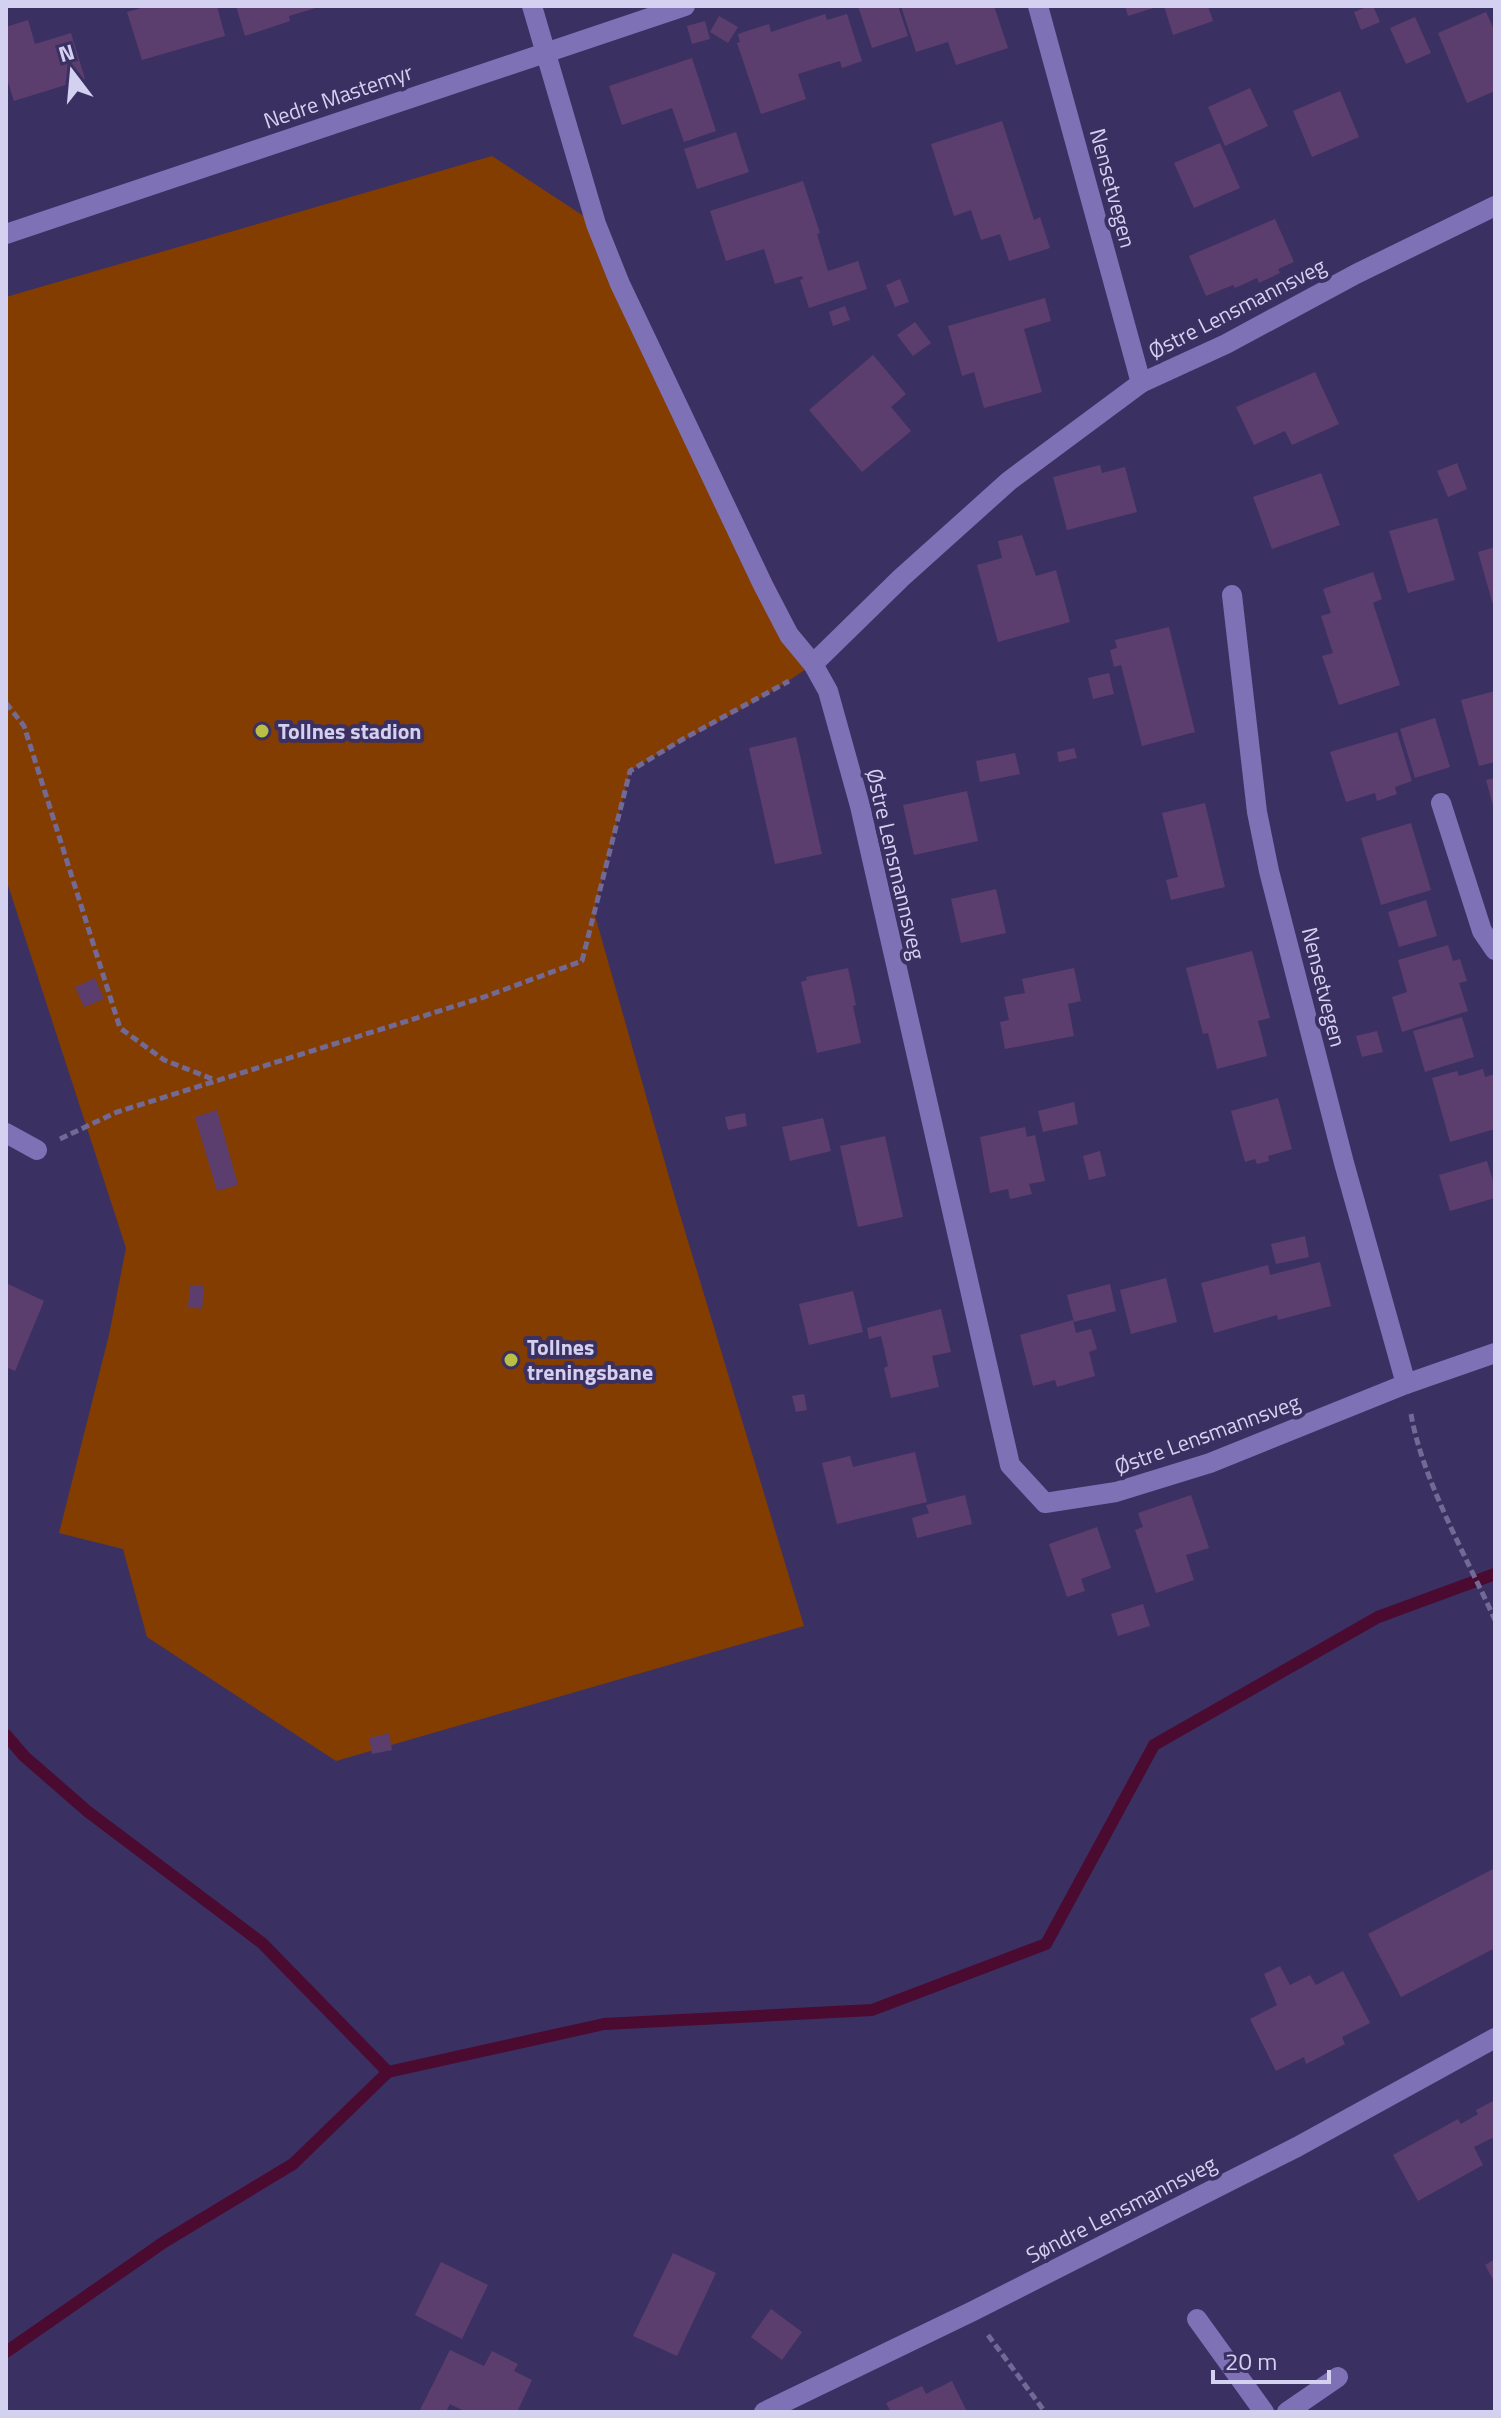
<svg xmlns="http://www.w3.org/2000/svg" width="1501" height="2418" viewBox="0 0 1501 2418" font-family="'Titillium Web',sans-serif">
<rect width="100%" height="100%" fill="#3b3062"/>
<path fill="#843d00" d="M 492,156 L 596,224 L 813,664 C 756,706 690,734 630,771 L 594,912 L 675,1198 L 804,1626 L 336,1761 L 147,1637 L 123,1549 L 59,1533 L 109,1335 L 126,1248 L 6,879 L 6,297 Z"/>
<g fill="none" stroke-linecap="round" stroke-linejoin="round">
<g stroke="#4b0a2f" stroke-width="12">
<polyline points="6,1735 24,1756 87,1811 262,1943 388,2072"/>
<polyline points="6,2352 164,2242 293,2164 388,2072 604,2024 872,2010 1046,1944 1154,1745 1378,1617 1495,1574"/>
</g>
</g>
<g fill="#5c3e6e">
<polygon points="148,6 217,6 225,36 142,60 127,12"/>
<polygon points="236,6 319,6 319,7 289,16 290,21 245,36"/>
<polygon points="858,6 898,6 908,36 872,48"/>
<polygon points="901,6 994,6 1008,48 956,65 948,42 916,52"/>
<polygon points="1125,6 1156,6 1157,7 1128,16"/>
<polygon points="1164,6 1208,6 1213,21 1173,35"/>
<polygon points="1369,6 1373,6 1380,22 1361,30 1354,12"/>
<polygon points="1486,12 1495,32 1495,91 1467,103 1438,33"/>
<polygon points="825,14 827,20 847,14 862,61 842,68 840,61 798,74 806,99 761,114 737,43 740,42 738,34 769,24 771,32"/>
<polygon points="719,16 738,27 728,43 710,32"/>
<polygon points="1415,17 1431,53 1406,64 1390,28"/>
<polygon points="28,20 35,44 71,33 85,79 14,101 6,76 6,27"/>
<polygon points="705,21 710,39 692,44 687,26"/>
<polygon points="692,58 716,131 684,142 672,108 622,125 609,86"/>
<polygon points="1250,88 1268,126 1225,146 1208,107"/>
<polygon points="1340,91 1359,137 1312,157 1293,111"/>
<polygon points="1002,121 1034,220 1040,217 1050,248 1009,261 1000,234 981,240 971,210 954,216 931,144"/>
<polygon points="736,132 749,172 697,189 684,149"/>
<polygon points="1220,143 1240,188 1194,208 1174,163"/>
<polygon points="803,181 820,233 817,234 828,271 858,261 867,289 809,308 800,280 803,279 802,276 775,284 764,249 726,261 710,211"/>
<polygon points="1275,219 1294,262 1278,269 1280,273 1259,283 1257,278 1235,288 1233,285 1206,296 1189,256"/>
<polygon points="900,279 909,302 895,307 886,285"/>
<polygon points="1045,298 1051,321 1024,329 1042,392 984,408 974,372 962,376 948,326"/>
<polygon points="845,306 850,320 833,326 829,312"/>
<polygon points="915,322 931,343 913,356 897,335"/>
<polygon points="873,355 906,394 891,407 911,431 862,472 809,410"/>
<polygon points="1315,372 1339,424 1292,445 1285,431 1254,445 1236,407"/>
<polygon points="1457,463 1467,489 1448,497 1437,471"/>
<polygon points="1100,465 1102,473 1125,467 1137,512 1067,530 1053,477"/>
<polygon points="1321,473 1340,525 1272,549 1253,497"/>
<polygon points="1437,518 1455,580 1408,593 1389,531"/>
<polygon points="1022,535 1036,576 1056,570 1070,622 998,642 977,565 1002,558 998,541"/>
<polygon points="1495,547 1495,608 1494,608 1478,552"/>
<polygon points="1373,572 1382,599 1373,603 1400,685 1339,705 1322,656 1333,653 1321,616 1331,613 1323,589"/>
<polygon points="1169,627 1195,732 1142,746 1121,665 1114,667 1110,650 1117,648 1115,640"/>
<polygon points="1109,673 1114,694 1093,699 1088,678"/>
<polygon points="1495,691 1495,762 1479,766 1461,700"/>
<polygon points="1435,718 1450,767 1415,778 1400,729"/>
<polygon points="1397,732 1412,781 1395,787 1397,794 1377,801 1375,793 1346,802 1330,752"/>
<polygon points="796,737 822,854 775,864 749,748"/>
<polygon points="1074,748 1077,758 1059,762 1057,752"/>
<polygon points="1015,753 1020,774 980,782 976,761"/>
<polygon points="1495,778 1495,809 1494,809 1486,780"/>
<polygon points="967,791 978,841 914,855 903,805"/>
<polygon points="1205,803 1225,887 1171,900 1166,880 1178,877 1162,813"/>
<polygon points="1411,823 1431,890 1381,905 1361,838"/>
<polygon points="996,889 1006,933 961,943 951,899"/>
<polygon points="1426,900 1437,936 1399,947 1388,912"/>
<polygon points="1448,945 1453,961 1460,959 1467,981 1459,983 1468,1011 1402,1032 1392,997 1407,992 1398,960"/>
<polygon points="1252,951 1270,1018 1258,1021 1267,1056 1217,1069 1208,1033 1203,1034 1186,968"/>
<polygon points="848,968 856,1005 853,1006 861,1043 817,1053 801,982 807,980 806,977"/>
<polygon points="1074,968 1081,1001 1068,1004 1074,1036 1005,1049 1000,1022 1009,1020 1004,997 1025,993 1022,979"/>
<polygon points="95,978 104,999 84,1007 75,987"/>
<polygon points="1462,1017 1474,1057 1425,1072 1413,1031"/>
<polygon points="1377,1031 1383,1052 1362,1057 1356,1036"/>
<polygon points="1483,1069 1485,1077 1495,1074 1495,1129 1450,1142 1432,1078 1457,1071 1459,1076"/>
<polygon points="1278,1098 1292,1149 1268,1156 1269,1161 1257,1164 1255,1159 1245,1162 1231,1111"/>
<polygon points="1074,1102 1078,1124 1043,1132 1038,1111"/>
<polygon points="217,1110 238,1185 217,1191 195,1117"/>
<polygon points="745,1113 747,1126 728,1130 725,1117"/>
<polygon points="823,1118 831,1151 790,1161 782,1127"/>
<polygon points="1025,1127 1027,1137 1035,1135 1045,1181 1029,1184 1032,1194 1010,1199 1008,1189 990,1193 980,1137"/>
<polygon points="885,1136 903,1217 858,1227 840,1146"/>
<polygon points="1100,1151 1106,1176 1089,1180 1083,1156"/>
<polygon points="1487,1161 1495,1188 1495,1198 1450,1211 1439,1175"/>
<polygon points="1305,1236 1309,1257 1276,1264 1271,1244"/>
<polygon points="1320,1262 1331,1306 1278,1320 1277,1315 1214,1333 1201,1283 1268,1265 1270,1275"/>
<polygon points="1166,1278 1177,1322 1131,1334 1120,1290"/>
<polygon points="6,1283 44,1301 15,1371 6,1367"/>
<polygon points="1110,1284 1116,1311 1074,1322 1067,1295"/>
<polygon points="190,1285 204,1286 202,1309 188,1307"/>
<polygon points="853,1291 863,1332 809,1345 799,1304"/>
<polygon points="941,1309 951,1352 932,1356 939,1387 891,1398 884,1368 888,1366 881,1336 869,1339 867,1328"/>
<polygon points="1073,1320 1076,1333 1091,1329 1097,1349 1089,1352 1095,1376 1057,1387 1055,1380 1033,1386 1020,1335"/>
<polygon points="804,1394 807,1410 796,1412 792,1396"/>
<polygon points="915,1452 927,1502 837,1524 822,1463 850,1456 853,1467"/>
<polygon points="965,1495 972,1524 917,1538 912,1518 929,1513 926,1505"/>
<polygon points="1191,1495 1209,1548 1186,1555 1194,1580 1156,1593 1135,1530 1143,1527 1138,1513"/>
<polygon points="1097,1527 1111,1568 1081,1579 1085,1591 1067,1597 1049,1544"/>
<polygon points="1143,1604 1150,1626 1118,1636 1111,1614"/>
<polygon points="389,1733 392,1750 372,1754 369,1738"/>
<polygon points="1495,1868 1495,1948 1401,1997 1368,1934"/>
<polygon points="1280,1966 1290,1985 1310,1975 1316,1985 1343,1971 1370,2023 1342,2037 1345,2044 1306,2064 1304,2057 1276,2071 1250,2019 1277,2005 1264,1974"/>
<polygon points="1495,2100 1495,2144 1492,2138 1474,2147 1483,2165 1418,2201 1393,2155 1458,2119 1461,2124 1478,2114 1476,2110"/>
<polygon points="673,2253 716,2273 677,2356 633,2336"/>
<polygon points="1495,2259 1495,2283 1485,2265"/>
<polygon points="441,2262 488,2285 462,2339 415,2315"/>
<polygon points="771,2309 802,2332 782,2360 751,2337"/>
<polygon points="450,2350 484,2366 492,2351 518,2364 514,2371 532,2380 517,2412 466,2412 450,2404 446,2412 419,2412"/>
<polygon points="952,2381 967,2412 891,2412 886,2403 922,2386 926,2394"/>
</g>
<g fill="none" stroke-linecap="round" stroke-linejoin="round">
<g stroke="#726995" stroke-width="5" stroke-dasharray="8 4" stroke-linecap="butt">
<polyline points="6,703 24,726 120,1028 164,1060 215,1080"/>
<polyline points="60,1139 117,1112 484,997 582,961 630,771 683,739 789,681"/>
<path d="M 1411,1414 C 1422,1479 1467,1558 1495,1620"/>
<polyline points="988,2335 1045,2412"/>
</g>
<g stroke="#7e71b5" stroke-width="20">
<polyline points="532,6 596,224 620,284 763,585 789,635 813,664 828,691 860,806 1010,1465 1045,1503 1116,1492 1210,1463 1406,1384 1495,1353"/>
<polyline points="1038,6 1141,383"/>
<polyline points="6,234 685,6"/>
<polyline points="1232,595 1257,812 1269,871 1344,1163 1406,1384"/>
<polyline points="813,664 901,578 1009,481 1141,383 1226,344 1356,274 1495,206"/>
<polyline points="1441,803 1482,931 1495,950"/>
<polyline points="6,1133 37,1150"/>
<polyline points="1197,2319 1264,2412"/>
<polyline points="764,2412 971,2312 1297,2147 1495,2038"/>
<polyline points="1287,2412 1338,2377"/>
</g>
</g>
<g fill="#bac045" stroke="#3b3062" stroke-width="3">
<circle cx="262" cy="731" r="8"/>
<circle cx="511" cy="1360" r="8"/>
</g>
<g text-anchor="middle" dominant-baseline="central" stroke-width="8" stroke-linejoin="round" paint-order="stroke">
<g font-size="22" fill="#d4d0ef" stroke="#3b3062">
<text transform="translate(338 96) rotate(-19)">Nedre Mastemyr</text>
<text transform="translate(1113 188) rotate(75)">Nensetvegen</text>
<text transform="translate(1237 308) rotate(-27)">Østre Lensmannsveg</text>
<text transform="translate(896 864) rotate(77)">Østre Lensmannsveg</text>
<text transform="translate(1324 987) rotate(76)">Nensetvegen</text>
<text transform="translate(1207 1434) rotate(-20)">Østre Lensmannsveg</text>
<text transform="translate(1121 2209) rotate(-27)">Søndre Lensmannsveg</text>
</g>
<g font-size="22" font-weight="bold" fill="#d4d0ef" stroke="#3b3062" text-anchor="start">
<text x="278" y="731">Tollnes stadion</text>
<text x="527" y="1347">Tollnes<tspan x="527" dy="25">treningsbane</tspan></text>
</g>
</g>
<rect width="1501" height="2418" fill="none" stroke="#d4d0ef" stroke-width="16"/>
<g transform="translate(72 72) rotate(344)" stroke="#3b3062" stroke-width="6" paint-order="stroke">
<path d="M0-6L14 30L0 20L-14 30Z" fill="#d4d0ef"/>
<text y="-12" font-size="22" font-weight="bold" text-anchor="middle" fill="#d4d0ef">N</text>
</g>
<path d="M1213 2370v12h116v-12" fill="none" stroke="#d4d0ef" stroke-width="4"/>
<text x="1225" y="2370" font-size="24" fill="#d4d0ef" stroke="#3b3062" stroke-width="6" paint-order="stroke">20 m</text>
</svg>
